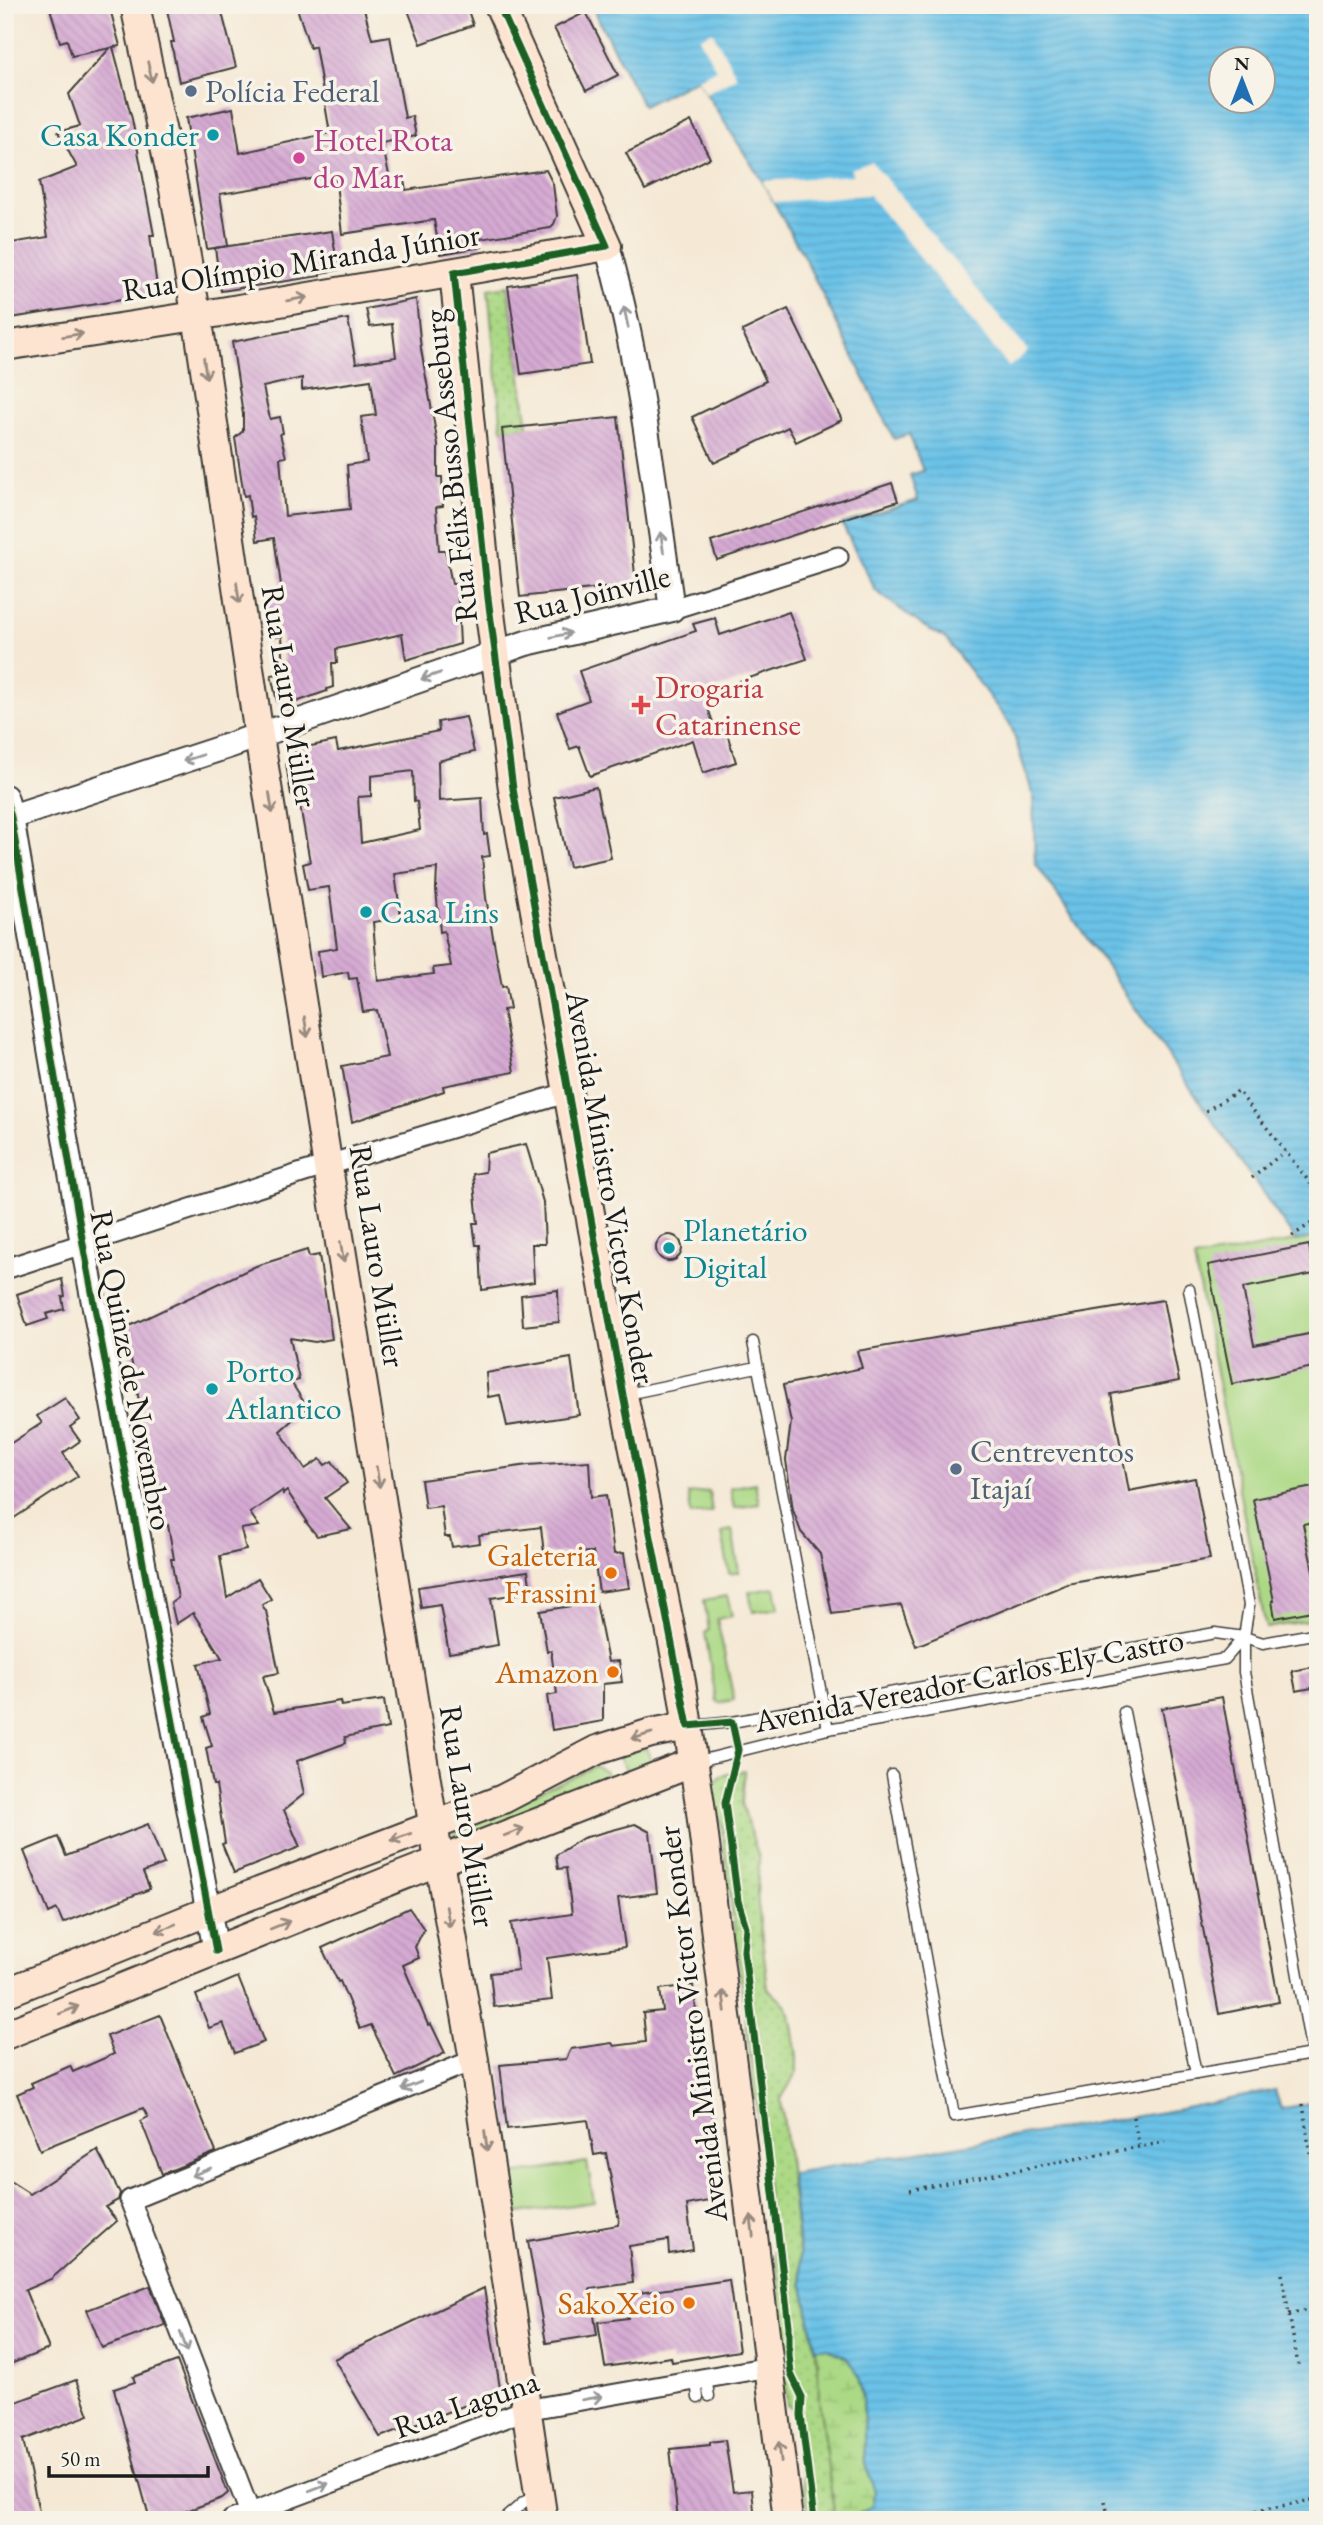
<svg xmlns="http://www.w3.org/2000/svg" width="1323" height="2525" viewBox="0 0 1323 2525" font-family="'EB Garamond',serif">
<defs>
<pattern id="wetland-marsh" width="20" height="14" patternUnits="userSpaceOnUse" patternTransform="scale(1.75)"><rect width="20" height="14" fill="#acd985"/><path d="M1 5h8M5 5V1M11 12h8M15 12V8" fill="none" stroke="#93ba72"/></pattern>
<pattern id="park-dots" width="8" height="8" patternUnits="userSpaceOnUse" patternTransform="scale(1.75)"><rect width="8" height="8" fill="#acd985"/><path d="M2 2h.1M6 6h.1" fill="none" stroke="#93ba72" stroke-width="1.8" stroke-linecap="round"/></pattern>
<pattern id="water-rules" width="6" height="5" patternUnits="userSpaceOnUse" patternTransform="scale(1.75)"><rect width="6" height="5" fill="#6bc2e8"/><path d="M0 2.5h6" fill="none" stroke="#5ca6c6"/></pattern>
<pattern id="building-back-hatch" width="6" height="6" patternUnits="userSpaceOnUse" patternTransform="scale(1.75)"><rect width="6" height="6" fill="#d6aad3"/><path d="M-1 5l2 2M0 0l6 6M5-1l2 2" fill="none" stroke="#b792b5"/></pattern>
</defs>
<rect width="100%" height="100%" fill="#f7f3e8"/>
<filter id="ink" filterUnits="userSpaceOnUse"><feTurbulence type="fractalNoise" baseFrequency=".0143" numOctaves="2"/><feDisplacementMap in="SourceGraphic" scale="14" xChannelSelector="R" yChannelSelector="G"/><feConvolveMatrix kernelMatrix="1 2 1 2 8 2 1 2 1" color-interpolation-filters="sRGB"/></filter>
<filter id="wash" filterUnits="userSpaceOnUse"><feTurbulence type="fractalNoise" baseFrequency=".00686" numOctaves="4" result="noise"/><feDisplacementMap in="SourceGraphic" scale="28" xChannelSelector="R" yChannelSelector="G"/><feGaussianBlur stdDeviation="1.57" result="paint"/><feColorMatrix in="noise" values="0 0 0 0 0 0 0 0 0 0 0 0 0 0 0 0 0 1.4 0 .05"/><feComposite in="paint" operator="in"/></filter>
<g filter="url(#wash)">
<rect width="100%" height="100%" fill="#f5e9d5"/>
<g fill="#acd985" stroke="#647a50" stroke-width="2">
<polygon points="1318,1237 1318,1619 1266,1628 1194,1259"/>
<polygon points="755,1483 759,1504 734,1508 730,1488"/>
<polygon points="709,1491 712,1512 691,1515 688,1494"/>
<polygon points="732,1530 739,1572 729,1574 722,1532"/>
<polygon points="775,1588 779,1608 753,1612 749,1592"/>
<polygon points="727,1596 732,1616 717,1619 734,1700 719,1703 716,1701 705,1633 709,1630 704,1600"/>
<polygon points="646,1748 654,1766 627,1775 625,1768 617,1755"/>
<polygon points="595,1766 606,1772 608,1782 460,1839 454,1836 456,1830"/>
<polygon points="587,2162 594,2202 518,2213 512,2175"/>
</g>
<polygon fill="url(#wetland-marsh)" stroke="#647a50" stroke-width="2" points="816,2348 827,2348 847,2358 859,2376 863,2398 865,2464 875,2491 873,2506 849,2520 835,2520 819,2402"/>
<g fill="url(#park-dots)" stroke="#647a50" stroke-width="2">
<polygon points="508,286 528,427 502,429 488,289"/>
<polygon points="745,1770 742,1803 759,1858 757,1895 768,1989 785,2004 790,2014 797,2056 797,2072 781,2099 803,2286 818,2363 819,2402 835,2520 808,2520 794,2410 787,2405 778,2326 783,2318 721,1820 713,1813 713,1785 721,1776"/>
</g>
<g fill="url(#water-rules)" stroke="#446f82" stroke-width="2" fill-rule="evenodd">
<path d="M 591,5 L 1318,5 L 1318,1237 L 1296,1241 L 1035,863 L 1033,795 L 1011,726 L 946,639 L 923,626 L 876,591 L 842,524 L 918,500 L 910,475 L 923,471 L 909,434 L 894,439 L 804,257 L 762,181 L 697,79 L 643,106 ZM 1222,60 L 1264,60 L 1264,102 L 1222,102 Z"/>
<polygon points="1275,2090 1281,2109 1318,2101 1318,2520 849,2520 873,2506 875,2491 865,2464 863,2399 859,2376 847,2358 827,2348 816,2348 803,2286 791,2173 1181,2109"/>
</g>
<g fill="#f5e9d5">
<polygon points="712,31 737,77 706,93 697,79 716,69 699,38"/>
<polygon points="872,162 1028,351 1009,367 869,195 774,202 762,181 853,175 850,169"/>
</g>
<g id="blocks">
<g fill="url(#building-back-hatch)" fill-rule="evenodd">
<polygon points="49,5 109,5 120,46 113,47 132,119 154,235 150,235 158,294 5,319 5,244 48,237 39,182 77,167 58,132 80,126 69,94 110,48 72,56 67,40 60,42"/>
<polygon points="166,5 220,5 236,67 179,82 171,42 174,42"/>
<polygon points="296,5 363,5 372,39 390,36 405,118 412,116 416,136 382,143 390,179 403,177 406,190 546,170 553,184 557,216 554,224 550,228 480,239 482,247 440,254 434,220 342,234 335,175 220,194 228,246 207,249 186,118 233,108 240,153 330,133 315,46 310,48"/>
<polygon points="406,5 466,5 473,25 421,44"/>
<polygon points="586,12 618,75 586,91 554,28"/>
<polygon points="691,121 710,158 645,190 626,153"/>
<polygon points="332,231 338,270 320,273 320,276 221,291 215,248"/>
<polygon points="577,275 590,364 521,374 508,286"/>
<path d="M 416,299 L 421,349 L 438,445 L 438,477 L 442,477 L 443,506 L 436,507 L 439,550 L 445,550 L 452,584 L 457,584 L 460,644 L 406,660 L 402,634 L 336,649 L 337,663 L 332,663 L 333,687 L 327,689 L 327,691 L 285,706 L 277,701 L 271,675 L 284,673 L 282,636 L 270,638 L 263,602 L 283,598 L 274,538 L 257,541 L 254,516 L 251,517 L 248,495 L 244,496 L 235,438 L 243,431 L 243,414 L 232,342 L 348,319 L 356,363 L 396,357 L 392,324 L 370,327 L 366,309 ZM 302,378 L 302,390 L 371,380 L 376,415 L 361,417 L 367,462 L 347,465 L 350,509 L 285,516 L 280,458 L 286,457 L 280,434 L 283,433 L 280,417 L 270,419 L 263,387 Z"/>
<polygon points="788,309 842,420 796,442 788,427 714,463 692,417 766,381 742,331"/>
<polygon points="618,417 636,584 520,597 502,429"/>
<polygon points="892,483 898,501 717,560 711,542"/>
<polygon points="789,612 807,659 703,693 714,726 724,724 736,762 703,773 693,740 590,776 579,746 570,749 557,712 589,700 579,671 696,631 693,624 715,618 720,635"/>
<path d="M 466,717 L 474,752 L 438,761 L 439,801 L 482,798 L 484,835 L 487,834 L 490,856 L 482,857 L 486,898 L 502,987 L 506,986 L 510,1009 L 503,1010 L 514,1072 L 443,1086 L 444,1091 L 352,1122 L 342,1066 L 387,1057 L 377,1010 L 363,1012 L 357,978 L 349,979 L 348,972 L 321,977 L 318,951 L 337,948 L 329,887 L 308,890 L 303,864 L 310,862 L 298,794 L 291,795 L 286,763 L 297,750 L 306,747 L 336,741 L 338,751 L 439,731 L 438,722 ZM 413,771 L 414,801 L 417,802 L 420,830 L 361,843 L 358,797 L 371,796 L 371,776 ZM 437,868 L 436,889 L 440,932 L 444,931 L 451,966 L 433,968 L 434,974 L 378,981 L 373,922 L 401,918 L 395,874 Z"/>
<polygon points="596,787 611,858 569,867 554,797"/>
<polygon points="526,1144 543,1202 545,1244 532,1244 534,1282 482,1290 480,1245 476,1245 473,1223 478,1223 473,1174 485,1172 486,1153"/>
<circle cx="669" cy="1248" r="13"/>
<polygon points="1309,1245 1314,1274 1243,1288 1254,1345 1318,1332 1318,1366 1232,1384 1208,1265"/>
<polygon points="307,1250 309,1257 319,1255 332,1339 315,1342 290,1338 299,1380 291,1382 307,1407 280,1431 305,1469 320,1459 325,1465 332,1461 347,1483 325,1498 351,1529 317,1536 306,1522 307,1521 287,1491 283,1494 282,1491 250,1513 259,1526 241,1529 246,1550 220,1556 227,1598 258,1578 271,1599 262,1605 266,1611 279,1673 263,1676 274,1712 340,1701 341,1706 384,1700 388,1728 345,1737 346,1743 297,1761 304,1794 284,1810 300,1847 234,1873 222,1844 225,1843 216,1785 213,1785 206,1748 212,1746 203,1717 210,1714 198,1664 222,1658 193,1613 176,1624 171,1603 178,1598 171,1559 174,1559 168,1525 163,1526 125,1328 256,1266"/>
<polygon points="62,1279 65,1296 62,1297 64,1309 46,1314 48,1319 27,1326 17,1294"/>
<polygon points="558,1290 559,1322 523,1326 521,1295"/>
<polygon points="1163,1300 1179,1381 1111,1394 1129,1491 1195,1478 1210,1559 1067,1584 916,1646 901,1605 832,1614 820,1554 801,1532 793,1510 786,1460 791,1422 783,1385 862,1368 857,1351"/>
<polygon points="571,1358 579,1415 507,1426 500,1395 488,1397 486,1373"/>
<polygon points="65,1398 80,1420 70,1427 80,1441 63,1453 78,1476 5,1524 5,1447 42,1423 37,1416"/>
<polygon points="589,1461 591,1497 606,1495 614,1554 624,1553 629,1588 599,1592 593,1552 544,1554 541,1527 479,1535 480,1543 452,1547 450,1537 445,1537 441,1506 425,1508 421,1480 528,1465"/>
<polygon points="1318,1486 1318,1521 1303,1524 1318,1594 1318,1610 1275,1618 1272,1601 1274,1601 1253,1499"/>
<polygon points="528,1571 531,1592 491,1598 498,1645 449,1653 440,1605 421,1608 418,1587"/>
<polygon points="596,1602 608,1662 619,1661 622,1682 603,1684 603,1721 552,1730 547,1696 557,1694 551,1651 547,1651 540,1611"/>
<polygon points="1313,1667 1317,1687 1296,1691 1292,1671"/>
<polygon points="1222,1697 1279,2002 1219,2014 1162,1708"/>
<polygon points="148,1824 164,1864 143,1872 150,1889 63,1923 57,1909 49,1913 24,1851 58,1837 66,1856"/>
<polygon points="635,1824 650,1832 657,1893 618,1898 625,1947 547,1958 552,2000 494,2007 490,1973 518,1970 511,1923 572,1914 566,1868 558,1869 556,1855 583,1838"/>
<polygon points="409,1908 424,1929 415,1947 419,1958 403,1965 428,2025 431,2024 445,2053 396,2077 371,2025 360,2029 340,1981 338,1982 322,1948"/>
<polygon points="238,1977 264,2042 235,2053 223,2023 209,2028 196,1995"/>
<polygon points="693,1985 699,2035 705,2034 710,2071 705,2071 724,2184 711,2186 714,2200 687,2205 693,2250 669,2254 668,2240 629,2246 633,2283 590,2289 597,2335 546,2343 528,2241 618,2225 619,2221 606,2153 594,2155 588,2120 507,2129 500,2065 566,2059 571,2049 612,2043 614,2046 646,2042 643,2013 663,2011 660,1989"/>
<polygon points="160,2015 216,2152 162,2174 141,2121 148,2117 143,2108 40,2150 17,2094 33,2087 31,2083 70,2066 73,2072 114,2054 107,2036"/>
<polygon points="97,2150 120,2193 118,2200 105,2207 117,2221 51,2279 25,2290 49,2349 5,2366 5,2178 30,2194"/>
<polygon points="729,2280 739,2351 672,2362 671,2357 605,2367 598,2322 628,2318 625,2295"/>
<polygon points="150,2286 165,2325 102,2348 87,2310"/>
<polygon points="484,2288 500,2388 496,2394 380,2437 334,2359"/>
<polygon points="177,2361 228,2493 222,2498 162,2520 150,2520 114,2389 135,2382 133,2377"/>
<polygon points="76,2380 89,2415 23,2440 41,2520 5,2520 5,2406"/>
<polygon points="725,2440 733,2492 752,2490 755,2520 678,2520 670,2449 710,2445 710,2442"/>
</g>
</g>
</g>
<g filter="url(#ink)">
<use href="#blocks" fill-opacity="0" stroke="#3d3b38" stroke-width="2"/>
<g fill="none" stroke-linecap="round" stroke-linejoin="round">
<g stroke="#3d3b38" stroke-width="13">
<g id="service">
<polyline points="753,1342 828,1729"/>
<polyline points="627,1394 757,1367"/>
<polyline points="1124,1712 1196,2074 1312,2054 1244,1672 1244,1637 1249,1605 1189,1289"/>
<polyline points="692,1726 732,1722 1215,1633 1244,1637 1263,1643 1318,1633"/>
<polyline points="695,1762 828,1729 1225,1659 1244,1637"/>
<polyline points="892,1775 954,2116 1196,2074"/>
<polyline points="706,2378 709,2396"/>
<polyline points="696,2379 698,2398"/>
<polyline points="503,2520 524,2502 536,2496"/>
</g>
</g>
<g stroke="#3d3b38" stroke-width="23">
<g id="minor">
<polyline points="672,609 838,557"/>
<polyline points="5,1269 305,1172 569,1092"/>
<polyline points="250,2513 130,2200 474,2060"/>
<polyline points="232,2520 525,2410 769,2367"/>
</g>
</g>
<g stroke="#3d3b38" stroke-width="28">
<g id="tertiary">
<polyline points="5,797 11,817 83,1244 216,1951"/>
<path d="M 5,819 L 231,745 L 526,643 L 672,609 C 654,487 641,364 607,246"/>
</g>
</g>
<g stroke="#3d3b38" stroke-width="32">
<g id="secondary">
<polyline points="135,5 174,189 200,335 259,736 439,1861 474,2060 543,2520"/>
<polyline points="454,273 488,598 513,789 623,1395 681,1682 700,1804 788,2520"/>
<polyline points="5,346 221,312 607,246 499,5"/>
<polyline points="5,1993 209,1911 503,1799 597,1750 651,1733 688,1726"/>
<polyline points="5,2035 401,1876 694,1762"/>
</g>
</g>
<g stroke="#3d3b38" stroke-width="3.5" stroke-dasharray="2 5" stroke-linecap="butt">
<polyline points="1206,1111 1238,1091 1318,1193"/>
<polyline points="1252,1178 1285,1151"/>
<polyline points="1292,1236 1318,1219"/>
<polyline points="1303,2104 1310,2154"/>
<polyline points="1133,2117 1139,2145"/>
<polyline points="910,2190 1165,2142"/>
<polyline points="1282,2274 1298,2365"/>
<polyline points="1289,2314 1318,2308"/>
<polyline points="1105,2501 1109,2520"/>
<polyline points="1207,2520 1318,2499"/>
</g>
<use href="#service" stroke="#fff" stroke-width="10"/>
<use href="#minor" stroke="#fff" stroke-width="19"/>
<use href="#tertiary" stroke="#fff" stroke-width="24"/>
<use href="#secondary" stroke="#fde4d0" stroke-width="28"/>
<g stroke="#f7f3e8" stroke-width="11">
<g id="cycleway">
<polyline points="499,5 607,246 454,273 488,598 513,789 623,1395 688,1726 732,1722 738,1750 725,1803 738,1901 746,1927 744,1951 789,2326 789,2355 791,2374 802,2397 801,2415 814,2520"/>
<polyline points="5,797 11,817 83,1244 216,1951"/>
</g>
</g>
<use href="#cycleway" stroke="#1b5e20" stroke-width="7"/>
</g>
<defs><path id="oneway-shaft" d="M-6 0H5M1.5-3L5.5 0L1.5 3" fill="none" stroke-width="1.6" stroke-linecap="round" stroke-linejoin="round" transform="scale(1.75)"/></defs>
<g stroke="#988a7f">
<use href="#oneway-shaft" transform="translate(150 72) rotate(77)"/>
<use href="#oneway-shaft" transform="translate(297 299) rotate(-10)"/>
<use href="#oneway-shaft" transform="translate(73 335) rotate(-9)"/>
<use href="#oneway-shaft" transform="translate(205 368) rotate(82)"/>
<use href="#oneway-shaft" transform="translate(238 593) rotate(82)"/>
<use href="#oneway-shaft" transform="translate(271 803) rotate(81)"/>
<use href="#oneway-shaft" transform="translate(306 1027) rotate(81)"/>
<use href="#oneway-shaft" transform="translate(342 1252) rotate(81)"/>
<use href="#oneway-shaft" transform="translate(378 1477) rotate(81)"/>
<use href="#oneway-shaft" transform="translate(642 1736) rotate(163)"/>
<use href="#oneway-shaft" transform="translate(514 1832) rotate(-21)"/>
<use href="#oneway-shaft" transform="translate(401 1837) rotate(160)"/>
<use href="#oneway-shaft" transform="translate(448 1917) rotate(80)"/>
<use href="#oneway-shaft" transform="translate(280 1925) rotate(-22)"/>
<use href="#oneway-shaft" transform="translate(166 1928) rotate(158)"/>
<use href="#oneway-shaft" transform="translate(724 2001) rotate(-97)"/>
<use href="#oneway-shaft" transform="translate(69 2010) rotate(-22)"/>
<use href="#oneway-shaft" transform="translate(486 2141) rotate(82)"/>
<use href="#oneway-shaft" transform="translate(752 2226) rotate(-97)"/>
<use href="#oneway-shaft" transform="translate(780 2452) rotate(-97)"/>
</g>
<g stroke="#999">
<use href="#oneway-shaft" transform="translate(626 317) rotate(-102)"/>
<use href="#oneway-shaft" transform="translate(662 542) rotate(-98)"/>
<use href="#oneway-shaft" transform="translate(561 635) rotate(-13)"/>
<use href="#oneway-shaft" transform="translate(431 676) rotate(161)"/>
<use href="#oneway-shaft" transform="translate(193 758) rotate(162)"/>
<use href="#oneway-shaft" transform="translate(411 2086) rotate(158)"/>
<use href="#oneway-shaft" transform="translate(201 2172) rotate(158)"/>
<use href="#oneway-shaft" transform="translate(184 2342) rotate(69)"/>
<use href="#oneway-shaft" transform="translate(592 2398) rotate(-10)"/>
<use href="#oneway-shaft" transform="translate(319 2487) rotate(-21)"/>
</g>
</g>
<g fill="#5c6f8a" stroke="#f7f3e8" stroke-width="2.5">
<circle cx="191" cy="91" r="7"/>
<circle cx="956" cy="1469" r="7"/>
</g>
<g fill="#0f9aa8" stroke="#f7f3e8" stroke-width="2.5">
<circle cx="213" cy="135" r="7"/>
<circle cx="366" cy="912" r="7"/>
<circle cx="669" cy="1248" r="7"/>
<circle cx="212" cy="1389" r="7"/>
</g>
<circle fill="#d1479c" stroke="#f7f3e8" stroke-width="2.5" cx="299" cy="158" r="7"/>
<path fill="#e0444e" stroke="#f7f3e8" stroke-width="2.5" d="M637.5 694.5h7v7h7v7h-7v7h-7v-7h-7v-7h7z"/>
<g fill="#e8710a" stroke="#f7f3e8" stroke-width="2.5">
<circle cx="611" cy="1573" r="7"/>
<circle cx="613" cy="1672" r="7"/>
<circle cx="689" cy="2303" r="7"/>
</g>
<g text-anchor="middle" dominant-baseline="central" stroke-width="7" stroke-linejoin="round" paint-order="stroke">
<g font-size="32" fill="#4e5e75" stroke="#f7f3e8" text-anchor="start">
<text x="205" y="91">Polícia Federal</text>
<text x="970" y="1451">Centreventos<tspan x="970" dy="37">Itajaí</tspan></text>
</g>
<g font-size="32" fill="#0d838f" stroke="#f7f3e8" text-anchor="start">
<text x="199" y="135" text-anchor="end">Casa Konder</text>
<text x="380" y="912">Casa Lins</text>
<text x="683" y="1230">Planetário<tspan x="683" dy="37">Digital</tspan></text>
<text x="226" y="1371">Porto<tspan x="226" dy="37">Atlantico</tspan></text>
</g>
<g font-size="32" fill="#b23c85" stroke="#f7f3e8" text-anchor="start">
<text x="313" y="140">Hotel Rota<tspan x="313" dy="37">do Mar</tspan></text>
</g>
<g font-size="32" fill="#1c1c1c" stroke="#f7f3e8">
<text transform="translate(301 262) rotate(-9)">Rua Olímpio Miranda Júnior</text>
<text transform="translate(450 466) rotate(-96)">Rua Félix Busso Asseburg</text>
<text transform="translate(592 594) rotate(-14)">Rua Joinville</text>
<text transform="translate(290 696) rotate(81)">Rua Lauro Müller</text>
<text transform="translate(611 1187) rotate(80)">Avenida Ministro Victor Konder</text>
<text transform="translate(378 1256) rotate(81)">Rua Lauro Müller</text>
<text transform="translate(132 1370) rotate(79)">Rua Quinze de Novembro</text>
<text transform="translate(969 1680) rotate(-11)">Avenida Vereador Carlos Ely Castro</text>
<text transform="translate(468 1816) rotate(81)">Rua Lauro Müller</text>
<text transform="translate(692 2024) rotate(-97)">Avenida Ministro Victor Konder</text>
<text transform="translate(466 2404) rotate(-19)">Rua Laguna</text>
</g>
<g font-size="32" fill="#be3a42" stroke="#f7f3e8" text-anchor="start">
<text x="655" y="687">Drogaria<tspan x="655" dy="37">Catarinense</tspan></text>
</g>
<g font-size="32" fill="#c56008" stroke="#f7f3e8" text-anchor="end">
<text x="597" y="1555">Galeteria<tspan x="597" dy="37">Frassini</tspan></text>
<text x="599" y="1672">Amazon</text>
<text x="675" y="2303">SakoXeio</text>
</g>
</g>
<rect width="1323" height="2525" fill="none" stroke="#f7f3e8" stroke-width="28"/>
<g transform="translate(1242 80)"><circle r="33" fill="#f7f3e8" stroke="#9f9d96" stroke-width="2"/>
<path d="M0-5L12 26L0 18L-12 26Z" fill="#1f6fb2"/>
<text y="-10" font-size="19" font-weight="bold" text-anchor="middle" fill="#1c1c1c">N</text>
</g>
<path d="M49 2466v10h159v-10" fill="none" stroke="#1c1c1c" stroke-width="3.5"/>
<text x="60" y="2466" font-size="21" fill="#1c1c1c" stroke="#f7f3e8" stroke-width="5" paint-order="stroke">50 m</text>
</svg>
